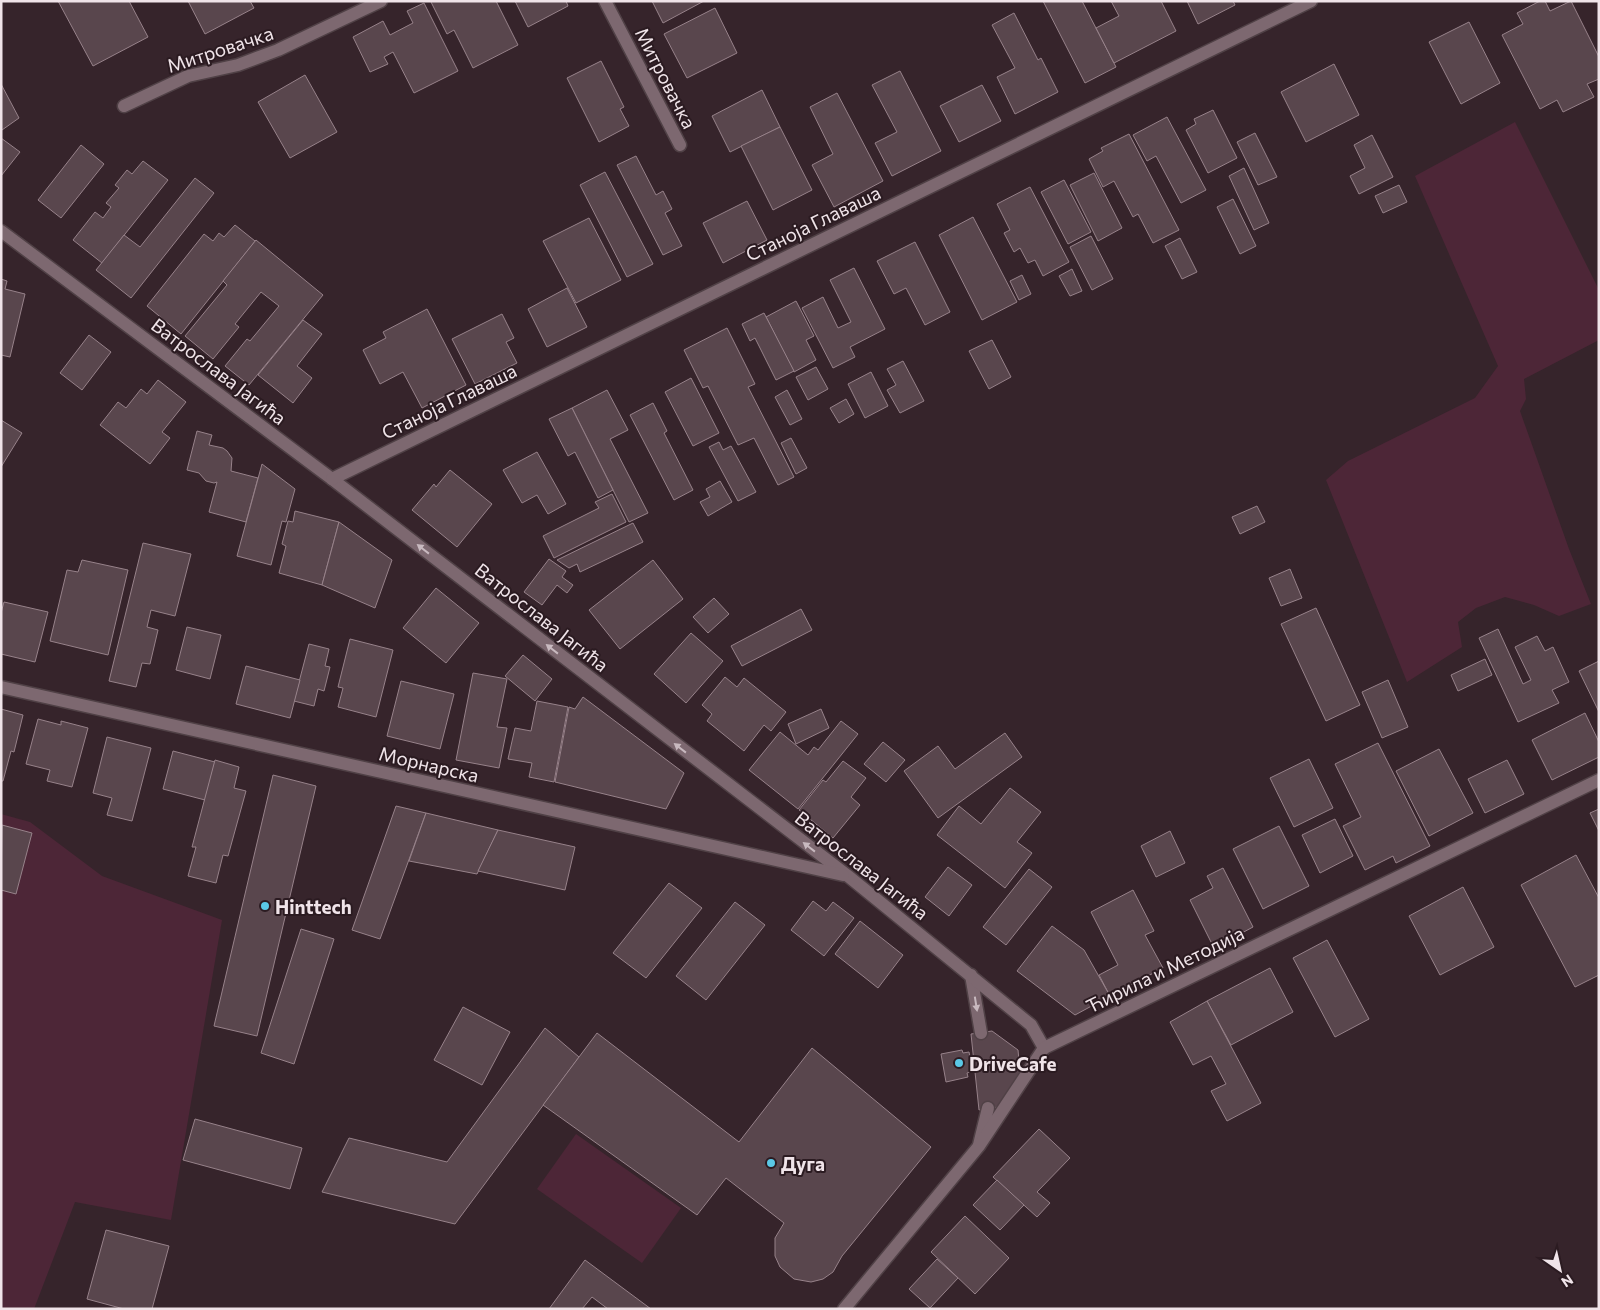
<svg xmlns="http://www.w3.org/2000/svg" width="1600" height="1310" viewBox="0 0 1600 1310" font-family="Commissioner,sans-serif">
<rect width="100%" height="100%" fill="#36242b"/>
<g fill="#4d2637">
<polygon points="1515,122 1599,290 1599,340 1524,379 1526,399 1520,411 1569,549 1591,604 1559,616 1534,605 1505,597 1476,608 1458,622 1462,647 1407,682 1326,480 1348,461 1475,398 1498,366 1415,176"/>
<polygon points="1,814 30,822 102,876 222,920 171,1220 75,1202 34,1309 1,1309"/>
<polygon points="576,1134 681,1208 642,1263 537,1189"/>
</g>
<g fill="#59464d" stroke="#97828a">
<polygon points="58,1 129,1 148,37 93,66"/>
<polygon points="188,1 250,1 254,8 205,34"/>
<polygon points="432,1 496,1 518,45 473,68 454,30 447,34 431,2"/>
<polygon points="515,1 566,1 568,6 528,27"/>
<polygon points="652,1 704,1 663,23"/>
<polygon points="1043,1 1082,1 1116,67 1085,83"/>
<polygon points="1111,1 1161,1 1176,31 1114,63 1096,28 1119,16"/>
<polygon points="1187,1 1233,1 1235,5 1198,24"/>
<polygon points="1540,1 1545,1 1550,11 1571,1 1599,57 1599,79 1587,84 1594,97 1563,112 1557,100 1540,109 1502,35 1523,24 1517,13"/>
<polygon points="424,3 458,71 414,93 393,52 384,57 388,64 370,72 353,37 383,21 390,35 413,23 407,11"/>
<polygon points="715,8 737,53 687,78 664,34"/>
<polygon points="1014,13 1038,60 1041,58 1058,92 1015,114 997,77 1015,68 992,25"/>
<polygon points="1469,22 1500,83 1461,104 1429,42"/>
<polygon points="601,61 624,107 620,109 629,126 599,142 567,78"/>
<polygon points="1334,64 1359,115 1306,142 1281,92"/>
<polygon points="900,71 941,151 892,176 875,143 897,132 872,85"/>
<polygon points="305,75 337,132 290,158 258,102"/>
<polygon points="1,84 19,118 2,130 1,129"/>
<polygon points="982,85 1001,121 959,142 940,106"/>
<polygon points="762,90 780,127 730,152 712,116"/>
<polygon points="837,93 883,181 834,207 812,165 833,154 810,107"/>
<polygon points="1213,110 1237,158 1208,173 1186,130 1196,124 1194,119"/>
<polygon points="1167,117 1206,190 1181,203 1156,156 1147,161 1133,135"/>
<polygon points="780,127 812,190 773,210 741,146"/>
<polygon points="1255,133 1277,177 1258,185 1237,142"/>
<polygon points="1129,134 1179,230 1153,243 1138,214 1133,217 1114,181 1103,187 1089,159 1103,151 1101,148"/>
<polygon points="1372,135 1393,177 1359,194 1350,176 1365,168 1354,145"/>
<polygon points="1,138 20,152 1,176"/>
<polygon points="81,145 104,164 61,218 38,200"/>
<polygon points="636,156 656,195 663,191 672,209 665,213 682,246 663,255 617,165"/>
<polygon points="143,161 168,180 102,263 73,240 95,212 103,218 111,207 106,203 119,188 115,185 127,170 132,174"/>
<polygon points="1244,168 1269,223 1254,230 1229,176"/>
<polygon points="605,172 653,264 627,277 580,185"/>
<polygon points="1094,173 1122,228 1098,241 1070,185"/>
<polygon points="195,178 214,193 131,298 96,270 124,235 140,247"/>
<polygon points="1064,180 1091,232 1068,244 1041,192"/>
<polygon points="1399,185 1407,202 1383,213 1375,196"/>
<polygon points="1030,187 1069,262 1043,276 1035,260 1028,263 1020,248 1014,252 1004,233 1010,230 997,204"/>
<polygon points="1233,199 1256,246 1240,254 1217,207"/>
<polygon points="747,201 767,240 723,263 703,223"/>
<polygon points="973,217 1017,302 982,320 939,235"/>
<polygon points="589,218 621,280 576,303 543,241"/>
<polygon points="235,225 255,241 256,240 181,334 147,306 204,234 213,241 219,233 224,237"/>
<polygon points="1091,236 1113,279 1092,290 1070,247"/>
<polygon points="1180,238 1197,272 1182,279 1165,246"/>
<polygon points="256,240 323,295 249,385 225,366 247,339 250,341 279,306 261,292 235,324 239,327 213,359 185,336 227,285 223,281"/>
<polygon points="915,242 950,312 925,325 906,288 894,294 877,261"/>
<polygon points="854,268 885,329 850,347 855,357 833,368 802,308 823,297 838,328 851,322 830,280"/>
<polygon points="1072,269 1082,291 1070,296 1059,276"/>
<polygon points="1022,275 1031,294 1019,300 1010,281"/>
<polygon points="1,279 7,281 5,289 25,294 10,357 1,355"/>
<polygon points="567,288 587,327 547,347 528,309"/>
<polygon points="796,301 814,336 806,340 816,360 794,372 766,317"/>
<polygon points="427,309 466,385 422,408 403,372 380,384 363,350 386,338 383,332"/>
<polygon points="764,313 794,371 776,380 755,338 750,341 742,324"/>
<polygon points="502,314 514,338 506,342 517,363 475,384 452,339"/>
<polygon points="303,320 322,334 297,366 312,378 293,403 258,375"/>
<polygon points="727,328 755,384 748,387 794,477 778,485 754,438 738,445 708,386 703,388 684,350"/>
<polygon points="89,335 111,352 82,390 60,373"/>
<polygon points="992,340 1011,377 989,389 969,351"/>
<polygon points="903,361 924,401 900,413 887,390 896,385 887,369"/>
<polygon points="816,367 828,389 808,400 796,377"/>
<polygon points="871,372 888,406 865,418 848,384"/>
<polygon points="691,378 719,433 693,446 665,392"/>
<polygon points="158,380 186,402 162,432 170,438 150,464 100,425 118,402 126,408 141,389 147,394"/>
<polygon points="607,390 628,430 610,439 648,513 629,522 572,408"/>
<polygon points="787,390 802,419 790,425 775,397"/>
<polygon points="846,399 854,414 839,423 830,408"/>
<polygon points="653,403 667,431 664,433 693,490 674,500 630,415"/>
<polygon points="572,408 613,490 598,498 575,452 568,456 549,419"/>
<polygon points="1,420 22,433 1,467"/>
<polygon points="197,431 212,435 209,445 223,448 227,451 232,458 231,471 258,478 246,522 209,512 217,482 214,483 206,481 199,473 187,470"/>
<polygon points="791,438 807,468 796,474 781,443"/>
<polygon points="719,442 723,450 731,446 756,492 738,501 709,447"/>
<polygon points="537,452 566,504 548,514 537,495 522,503 503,470"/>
<polygon points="262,464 295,489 286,522 282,521 271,565 237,556"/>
<polygon points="450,470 492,504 457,547 412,510 434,484 436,487"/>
<polygon points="720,481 732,502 708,516 700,502 710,497 706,489"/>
<polygon points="612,494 626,522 554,558 543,536 599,508 595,502"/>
<polygon points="1257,506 1265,522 1240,534 1232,517"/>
<polygon points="295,511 339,522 322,585 279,573 286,546 282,544 288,521 293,522"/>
<polygon points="339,522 392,560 375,608 322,585"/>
<polygon points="633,523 643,542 580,572 577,564 569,568 557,560"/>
<polygon points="143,543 191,554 175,616 151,610 147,627 158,630 150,664 142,663 136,687 109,681"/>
<polygon points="549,559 566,571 562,577 573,585 567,593 557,585 542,605 524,592"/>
<polygon points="82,560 128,570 108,655 50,641 67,570 78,572"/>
<polygon points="653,560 683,599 620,649 589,610"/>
<polygon points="1290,569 1302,598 1281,606 1269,578"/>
<polygon points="436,588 479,623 446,663 403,628"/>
<polygon points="714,598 729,614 708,633 693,617"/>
<polygon points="4,602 48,612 35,662 1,654 1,613"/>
<polygon points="1316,608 1360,705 1326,721 1281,624"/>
<polygon points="801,609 812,630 742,666 731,646"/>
<polygon points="187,627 221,635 210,679 176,670"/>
<polygon points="1498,629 1523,684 1531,680 1515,647 1537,636 1545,651 1553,647 1569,682 1552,690 1559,703 1518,722 1479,638"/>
<polygon points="691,633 723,661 686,703 654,674"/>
<polygon points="350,639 393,650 376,717 338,707 343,688 338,687"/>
<polygon points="309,644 329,649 325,666 330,667 324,691 318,689 314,706 294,701"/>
<polygon points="523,655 552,679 535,701 505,676"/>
<polygon points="1485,659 1492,675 1458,691 1451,675"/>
<polygon points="1599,661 1599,712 1579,671"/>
<polygon points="246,666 300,680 290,718 236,704"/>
<polygon points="473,673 507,679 497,727 507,728 499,768 456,760"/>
<polygon points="725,677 737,687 744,678 786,712 771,731 764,725 744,751 707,721 712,714 702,705"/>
<polygon points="1388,680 1408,727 1382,738 1362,692"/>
<polygon points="401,681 454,694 440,749 387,736"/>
<polygon points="583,697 684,773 666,809 555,782 569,707 575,709"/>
<polygon points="537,701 568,707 554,782 529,777 532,763 508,759 515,728 531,731"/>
<polygon points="1,709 23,715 14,752 11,751 3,781 1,781"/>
<polygon points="821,709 829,728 796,744 788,724"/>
<polygon points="1585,713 1599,742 1599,757 1552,780 1532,740"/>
<polygon points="38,719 61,725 61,721 88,728 72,787 47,781 50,770 26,764"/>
<polygon points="841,721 858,734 798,809 749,770 780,732 808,755 814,747 818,750"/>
<polygon points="1005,733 1022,757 938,818 904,771 938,746 955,769"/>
<polygon points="107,737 151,748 132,821 107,815 112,798 93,793"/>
<polygon points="883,742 905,760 886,782 864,764"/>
<polygon points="1378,743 1430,846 1396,863 1393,856 1365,870 1343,826 1361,817 1335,764"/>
<polygon points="1439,749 1473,813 1429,836 1396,771"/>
<polygon points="173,751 215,762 205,800 163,789"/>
<polygon points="1309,759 1333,808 1294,827 1270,778"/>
<polygon points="215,760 239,767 234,788 246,791 228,856 223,855 216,883 188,876 196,847 192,847"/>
<polygon points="1507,760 1524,794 1485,813 1468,779"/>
<polygon points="843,761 866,778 851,797 860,805 833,838 799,810 823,780 826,782"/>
<polygon points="273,775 316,786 257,1036 214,1026"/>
<polygon points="1010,788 1041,812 1017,842 1032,853 1005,888 937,835 959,806 981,824"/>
<polygon points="396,806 426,813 380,939 352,930"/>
<polygon points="1599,809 1599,831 1590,813"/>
<polygon points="426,813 498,830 477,874 409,861"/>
<polygon points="1335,819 1353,856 1320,873 1302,835"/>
<polygon points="2,825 32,833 16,894 1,890"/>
<polygon points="1279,826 1309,886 1263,909 1233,849"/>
<polygon points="498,830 575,847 565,890 478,871"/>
<polygon points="1170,831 1185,863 1156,877 1141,846"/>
<polygon points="1576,855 1599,898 1599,975 1575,987 1521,885"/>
<polygon points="948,867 972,885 949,916 925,897"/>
<polygon points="1223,868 1253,927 1214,948 1190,900 1213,888 1207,876"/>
<polygon points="1029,869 1052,887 1006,945 983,927"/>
<polygon points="669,883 702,908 646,978 613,953"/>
<polygon points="1463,887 1494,947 1440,975 1409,916"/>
<polygon points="1133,890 1154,931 1145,935 1163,968 1110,996 1099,975 1118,965 1091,912"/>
<polygon points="813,901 826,911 833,902 854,918 824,956 791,930"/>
<polygon points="735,902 765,925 706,1000 676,976"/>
<polygon points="860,921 903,955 878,988 835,954"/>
<polygon points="1052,926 1084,950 1110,996 1075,1015 1017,971"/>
<polygon points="301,929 334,939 294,1064 261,1053"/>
<polygon points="1327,940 1369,1019 1335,1037 1293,958"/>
<polygon points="1270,968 1293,1012 1231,1045 1207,1001"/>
<polygon points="1207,1001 1261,1103 1227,1121 1211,1091 1226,1084 1211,1056 1193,1065 1170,1022"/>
<polygon points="463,1007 510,1032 482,1085 434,1060"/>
<polygon points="545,1028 579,1057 455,1224 322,1192 349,1138 447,1162"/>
<polygon points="992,1031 1018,1050 1021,1082 998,1107 979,1110 971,1034"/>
<polygon points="597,1033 739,1142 812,1048 931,1147 842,1256 833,1272 823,1279 811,1282 794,1279 780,1267 775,1256 775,1238 784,1223 726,1178 697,1215 543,1105"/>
<polygon points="962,1050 963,1053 969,1052 973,1071 967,1073 968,1077 946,1082 941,1054"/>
<polygon points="195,1119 302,1148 290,1189 183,1160"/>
<polygon points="1039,1129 1070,1158 1037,1192 1050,1203 1037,1217 993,1177"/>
<polygon points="997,1180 1024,1205 1000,1230 973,1205"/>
<polygon points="965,1216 1009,1258 975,1294 931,1252"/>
<polygon points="106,1230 169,1246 152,1309 124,1309 87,1299"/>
<polygon points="937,1259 958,1278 930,1308 909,1289"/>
<polygon points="585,1260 651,1309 608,1309 592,1297 582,1309 549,1309"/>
</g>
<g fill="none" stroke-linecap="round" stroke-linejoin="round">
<g stroke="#504146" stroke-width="15">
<g id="service">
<polyline points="971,975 981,1033"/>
<polyline points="979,1145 988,1108"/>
</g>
</g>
<g stroke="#504146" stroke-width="15">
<g id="minor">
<polyline points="605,1 680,145"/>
<polyline points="124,106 188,76 238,65 278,50 381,1"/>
<polyline points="1,231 332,479 848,876 1031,1025 1044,1048 979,1146 844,1309"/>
<polyline points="332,479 1311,1"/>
<polyline points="1,687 843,875"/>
</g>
</g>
<g stroke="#504146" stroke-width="15">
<polyline id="tertiary" points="1044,1048 1599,780"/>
</g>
<use href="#service" stroke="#7d6870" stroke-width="12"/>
<use href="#minor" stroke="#7d6870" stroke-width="12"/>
<use href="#tertiary" stroke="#7d6870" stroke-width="12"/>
</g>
<defs><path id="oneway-solid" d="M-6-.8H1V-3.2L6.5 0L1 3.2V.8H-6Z" transform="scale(1.25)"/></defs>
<g fill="#c8b9bf">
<use href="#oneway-solid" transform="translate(423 549) rotate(-142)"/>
<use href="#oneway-solid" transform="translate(552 649) rotate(-142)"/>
<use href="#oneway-solid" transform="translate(680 748) rotate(-142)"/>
<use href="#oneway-solid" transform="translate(809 847) rotate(-142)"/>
<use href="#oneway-solid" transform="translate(976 1004) rotate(81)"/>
</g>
<g fill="#5ac8e6" stroke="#2b1b21" stroke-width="2">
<circle cx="265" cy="906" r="5"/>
<circle cx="959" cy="1063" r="5"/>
<circle cx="771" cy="1163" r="5"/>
</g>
<g text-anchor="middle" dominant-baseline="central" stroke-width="4" stroke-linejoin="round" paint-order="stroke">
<g font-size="19" fill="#f0e4e9" stroke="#2b1b21">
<text transform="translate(220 49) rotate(-18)">Митровачка</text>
<text transform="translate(666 78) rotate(63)">Митровачка</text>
<text transform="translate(813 223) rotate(-26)">Станоја Главаша</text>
<text transform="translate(219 371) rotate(37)">Ватрослава Јагића</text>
<text transform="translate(449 401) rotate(-26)">Станоја Главаша</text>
<text transform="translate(542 617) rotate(38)">Ватрослава Јагића</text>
<text transform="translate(429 764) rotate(13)">Морнарска</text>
<text transform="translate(862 865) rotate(38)">Ватрослава Јагића</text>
<text transform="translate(1165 969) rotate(-26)">Ћирила и Методија</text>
</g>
<g font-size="19" font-weight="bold" fill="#f0e4e9" stroke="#2b1b21" text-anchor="start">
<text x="275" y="906">Hinttech</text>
<text x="969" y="1063">DriveCafe</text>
<text x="781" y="1163">Дуга</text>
</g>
</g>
<rect width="1600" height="1310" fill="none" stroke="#f0e4e9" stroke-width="5"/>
<g transform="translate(1560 1270) rotate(146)" stroke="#2b1b21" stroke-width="4" paint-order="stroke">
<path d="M0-4L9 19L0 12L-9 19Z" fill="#f0e4e9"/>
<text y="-8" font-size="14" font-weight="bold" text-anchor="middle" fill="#f0e4e9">N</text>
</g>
</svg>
